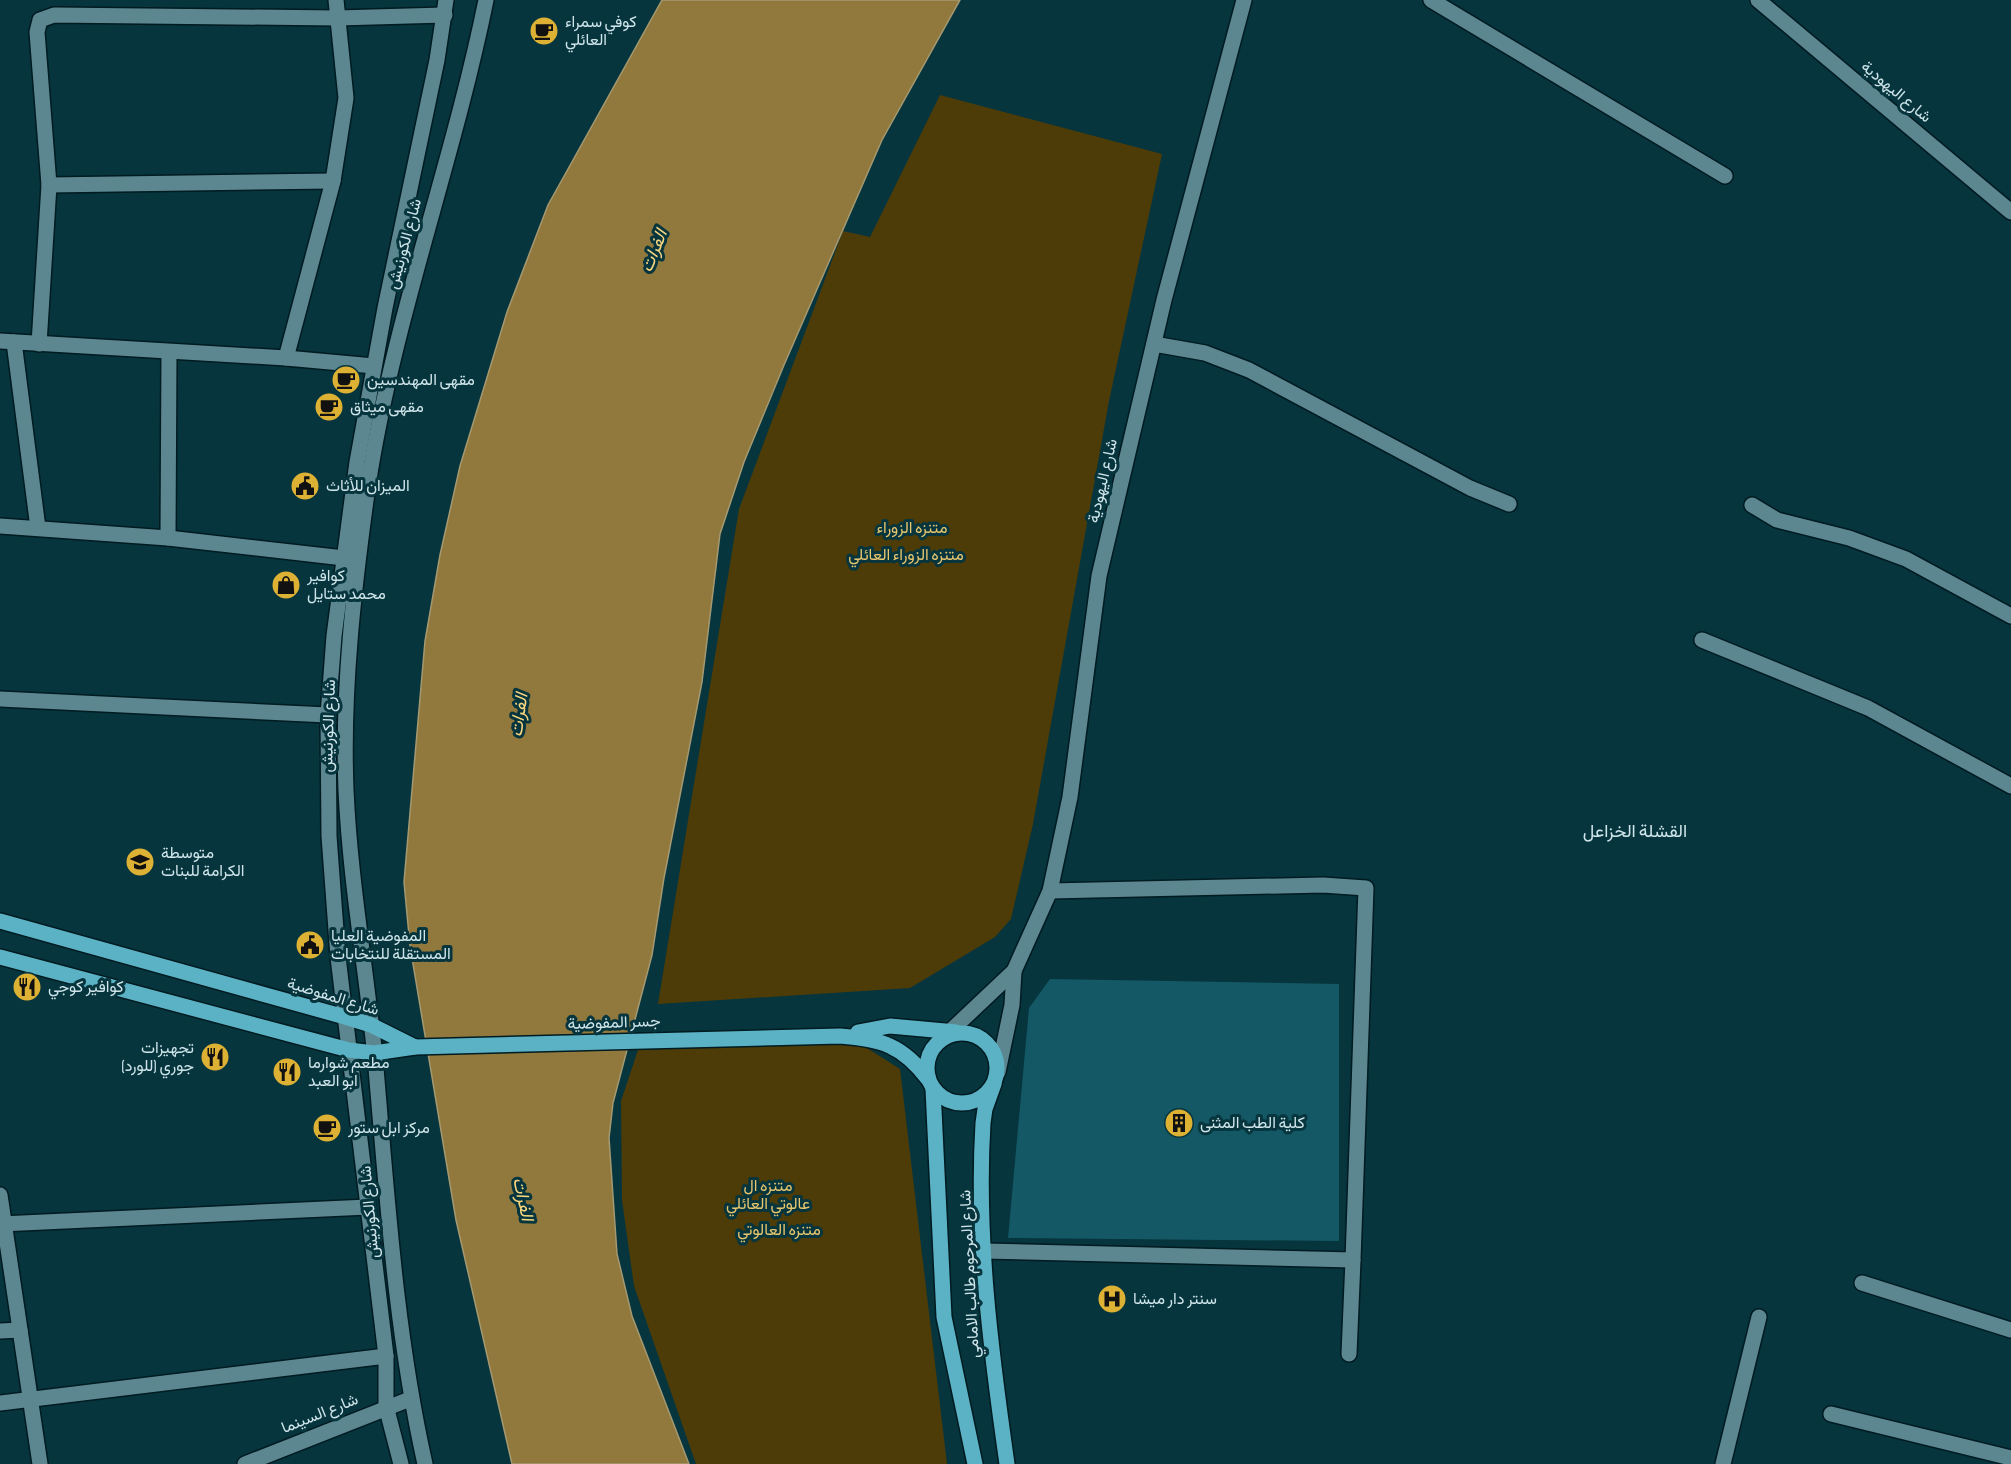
<svg xmlns="http://www.w3.org/2000/svg" width="2011" height="1464" viewBox="0 0 2011 1464" font-family="'Sofia Sans Condensed',Vazirmatn,sans-serif">
<rect width="100%" height="100%" fill="#06353e"/>
<g fill="#4d3c08">
<polygon points="940,95 1162,154 1109,401 1033,824 1011,919 995,937 910,988 658,1004 739,509 843,231 870,237"/>
<polygon points="856,1041 900,1069 947,1464 696,1464 634,1286 622,1200 621,1101 638,1050"/>
</g>
<polygon fill="#91793d" stroke="#a49971" stroke-width="1.5" points="662,0 960,0 882,140 784,365 744,462 720,534 702,682 664,878 652,955 613,1103 609,1138 617,1254 632,1316 689,1464 512,1464 456,1220 410,946 404,882 425,641 440,555 460,466 507,312 548,205"/>
<polygon fill="#145865" points="1050,979 1339,984 1339,1241 1008,1238 1029,1008"/>
<g fill="none" stroke-linecap="round" stroke-linejoin="round">
<g stroke="#001b21" stroke-width="18">
<g id="minor">
<polyline points="1431,0 1725,176"/>
<polyline points="1758,0 2011,212"/>
<polyline points="49,185 333,181"/>
<polyline points="0,341 286,358 374,366"/>
<polyline points="14,342 38,528"/>
<polyline points="39,344 49,185 37,32 40,20 54,15 337,18 445,15"/>
<polyline points="1154,344 1205,353 1249,370 1470,488 1509,504"/>
<polyline points="286,358 333,181 346,98 336,0"/>
<polyline points="1752,505 1777,520 1849,538 1906,559 2011,616"/>
<polyline points="0,526 168,538 344,558"/>
<polyline points="168,538 169,352"/>
<polyline points="1702,640 1868,708 2011,786"/>
<polyline points="0,699 328,715"/>
<polyline points="942,1039 1014,971 1050,891 1070,797 1099,576 1164,300 1244,0"/>
<polyline points="998,1072 1012,1005 1014,971"/>
<polyline points="0,1195 40,1464"/>
<polyline points="0,1224 368,1207"/>
<polyline points="984,1251 1353,1260 1366,888 1323,885 1050,891"/>
<polyline points="1862,1283 2011,1330"/>
<polyline points="0,1331 20,1330"/>
<polyline points="1349,1354 1353,1260"/>
<polyline points="0,1403 386,1356"/>
<polyline points="1831,1414 2011,1458"/>
<polyline points="245,1464 410,1399"/>
<polyline points="401,1464 386,1406 386,1356 338,957 329,836 328,715 334,636 357,462 385,308 437,60 446,0"/>
<path d="M 425,1464 C 395,1330 387,1193 375,1057 C 366,968 350,880 346,790 C 342,689 354,586 368,486 C 393,321 453,163 486,0"/>
<polyline points="1723,1464 1759,1317"/>
</g>
</g>
<g stroke="#001b21" stroke-width="18">
<g id="major">
<polyline points="0,921 345,1017 371,1025 415,1047"/>
<path d="M 0,957 L 349,1050 L 374,1053 L 415,1047 L 840,1036 C 881,1039 902,1045 928,1079"/>
<polyline points="858,1032 890,1026 956,1032"/>
<circle cx="962" cy="1068" r="35"/>
<path d="M 994,1084 L 985,1109 L 983,1123 C 976,1237 991,1352 1007,1464"/>
<polyline points="933,1089 944,1317 975,1464"/>
</g>
</g>
<use href="#minor" stroke="#5c8791" stroke-width="15"/>
<use href="#major" stroke="#5bb2c4" stroke-width="15"/>
</g>
<defs>
<g id="cafe-disc" transform="scale(1.5)"><circle r="9.5" fill="#ddb133" stroke="#06353e"/><path d="M-5.5-4.5H6V0H3Q3 3.5 0 3.5H-2.5Q-5.5 3.5-5.5 0ZM3-3.2v2h1.7v-2ZM-6 4.5H4V6H-6Z" fill="#111"/></g>
<g id="civic-disc" transform="scale(1.5)"><circle r="9.5" fill="#ddb133" stroke="#06353e"/><path d="M-.6-6.5H3V-4.5H.6V-3L4-1V1h2V6H-6V1h2V-1L-.6-3ZM-1.2 2.5V6h2.4V2.5Z" fill="#111"/></g>
<g id="shop-disc" transform="scale(1.5)"><circle r="9.5" fill="#ddb133" stroke="#06353e"/><path d="M-5-2.5h2.3a2.7 3.5 0 0 1 5.4 0H5L5.5 6h-11ZM-1.5-2.5h3a1.5 2.3 0 0 0-3 0Z" fill="#111"/></g>
<g id="school-disc" transform="scale(1.5)"><circle r="9.5" fill="#ddb133" stroke="#06353e"/><path d="M0-5L7-2L0 1L-7-2ZM-4 1L0 2.5L4 1V4Q0 6-4 4Z" fill="#111"/></g>
<g id="restaurant-disc" transform="scale(1.5)"><circle r="9.5" fill="#ddb133" stroke="#06353e"/><path d="M-5-6h1v4h1v-4h1v4h1v-4h1v5L-1.5 .5V6h-2V.5L-5-1ZM5-6V6H3V1.5H1.5Q1.5-4 5-6Z" fill="#111"/></g>
<g id="building-disc" transform="scale(1.5)"><circle r="9.5" fill="#ddb133" stroke="#06353e"/><path d="M-4-6H4V6H1V3H-1V6H-4ZM-2.5-4.3h1.7v1.8h-1.7ZM.8-4.3h1.7v1.8H.8ZM-2.5-1h1.7V.8h-1.7ZM.8-1h1.7V.8H.8Z" fill="#111"/></g>
<g id="hospital-disc" transform="scale(1.5)"><circle r="9.5" fill="#ddb133" stroke="#06353e"/><path d="M-5-5h3v3.5h4V-5h3V5h-3V1.5h-4V5h-3Z" fill="#111"/></g>
</defs>
<g fill-rule="evenodd">
<use href="#cafe-disc" x="544" y="31"/>
<use href="#cafe-disc" x="346" y="380"/>
<use href="#cafe-disc" x="329" y="407"/>
<use href="#civic-disc" x="305" y="486"/>
<use href="#shop-disc" x="286" y="585"/>
<use href="#school-disc" x="140" y="862"/>
<use href="#civic-disc" x="310" y="945"/>
<use href="#restaurant-disc" x="27" y="987"/>
<use href="#restaurant-disc" x="215" y="1057"/>
<use href="#restaurant-disc" x="287" y="1072"/>
<use href="#building-disc" x="1179" y="1123"/>
<use href="#cafe-disc" x="327" y="1128"/>
<use href="#hospital-disc" x="1112" y="1299"/>
</g>
<g text-anchor="middle" dominant-baseline="central" stroke-width="6" stroke-linejoin="round" paint-order="stroke">
<g font-size="16" fill="#cfe5ea" stroke="#06353e" text-anchor="start">
<text x="565" y="22">كوفي سمراء<tspan x="565" dy="18">العائلي</tspan></text>
<text x="367" y="380">مقهى المهندسين</text>
<text x="350" y="407">مقهى ميثاق</text>
<text x="326" y="486">الميزان للأثاث</text>
<text x="307" y="576">كوافير<tspan x="307" dy="18">محمد ستايل</tspan></text>
<text x="161" y="853">متوسطة<tspan x="161" dy="18">الكرامة للبنات</tspan></text>
<text x="331" y="936">المفوضية العليا<tspan x="331" dy="18">المستقلة للنتخابات</tspan></text>
<text x="48" y="987">كوافير كوجي</text>
<text x="194" y="1048" text-anchor="end">تجهيزات<tspan x="194" dy="18">جوري (للورد)</tspan></text>
<text x="308" y="1063">مطعم شوارما<tspan x="308" dy="18">ابو العبد</tspan></text>
<text x="1200" y="1123">كلية الطب المثنى</text>
<text x="348" y="1128">مركز ابل ستور</text>
<text x="1133" y="1299">سنتر دار ميشا</text>
</g>
<g font-size="16" fill="#cfe5ea" stroke="#06353e">
<text transform="translate(1896 92) rotate(40)">شارع اليهودية</text>
<text transform="translate(405 244) rotate(-75)">شارع الكورنيش</text>
<text transform="translate(1103 481) rotate(-77)">شارع اليهودية</text>
<text transform="translate(329 726) rotate(-88)">شارع الكورنيش</text>
<text transform="translate(333 997) rotate(17)">شارع المفوضية</text>
<text transform="translate(614 1023) rotate(-2)">جسر المفوضية</text>
<text transform="translate(370 1212) rotate(-95)">شارع الكورنيش</text>
<text transform="translate(970 1274) rotate(-93)">شارع المرحوم طالب الامامي</text>
<text transform="translate(320 1414) rotate(-22)">شارع السينما</text>
</g>
<g font-size="16" fill="#e8c66e" stroke="#06353e">
<text x="912" y="528">متنزه الزوراء</text>
<text x="906" y="555">متنزه الزوراء العائلي</text>
<text x="768" y="1186">متنزه ال<tspan x="768" dy="18">عالوتي العائلي</tspan></text>
<text x="779" y="1230">متنزه العالوتي</text>
</g>
<g font-size="18" font-style="italic" fill="#fad77f" stroke="#06353e">
<text transform="translate(654 251) rotate(-68)">الفرات</text>
<text transform="translate(519 715) rotate(-82)">الفرات</text>
<text transform="translate(523 1199) rotate(78)">الفرات</text>
</g>
<g font-size="18" fill="#cfe5ea" stroke="#06353e">
<text x="1635" y="831">القشلة الخزاعل</text>
</g>
</g>
</svg>
